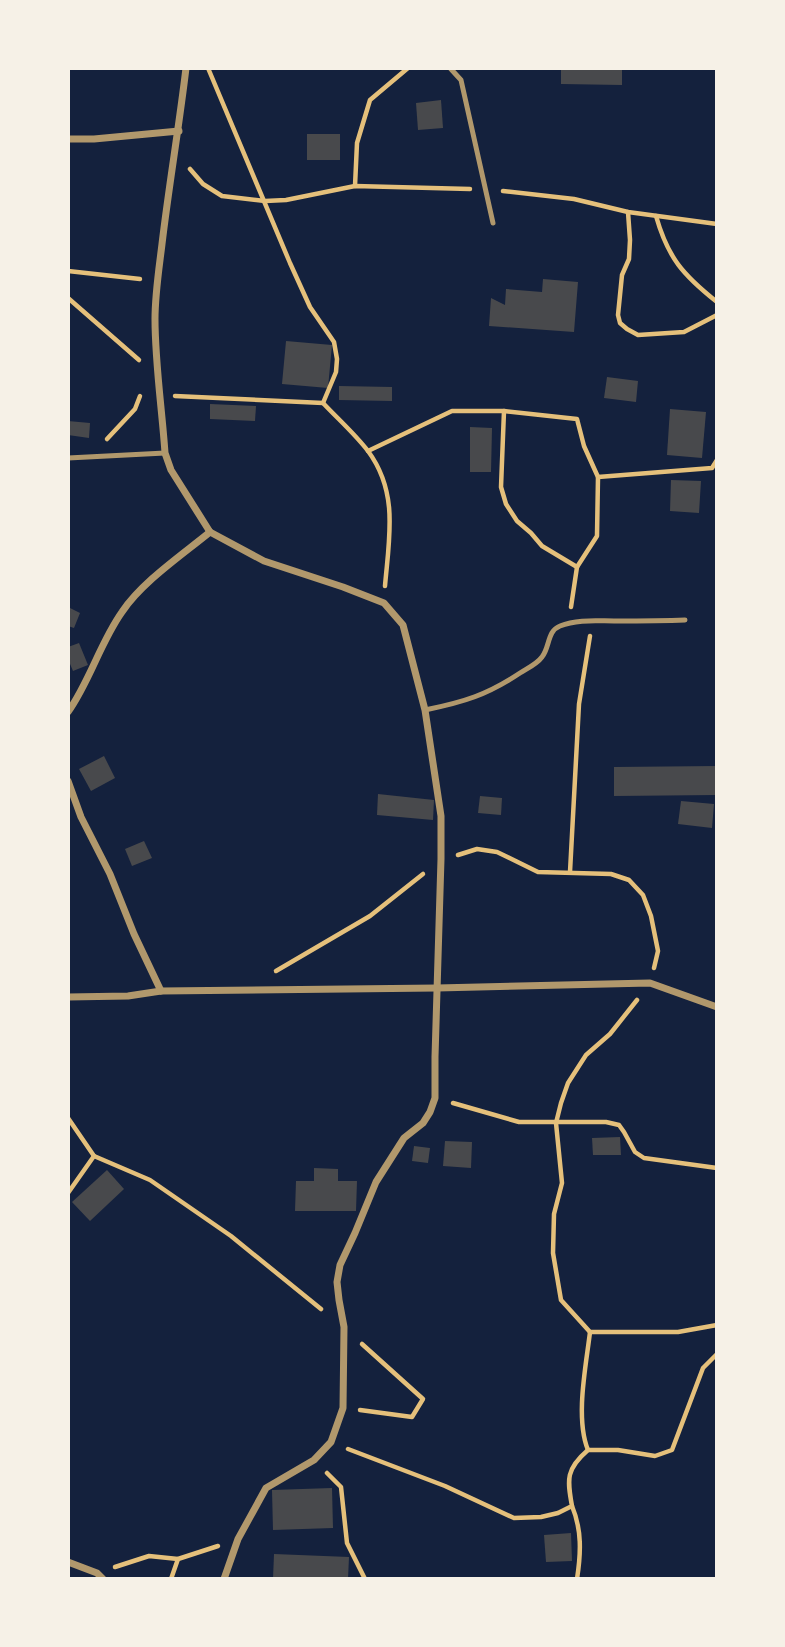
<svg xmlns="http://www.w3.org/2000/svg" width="785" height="1647" viewBox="0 0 785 1647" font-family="Bitter,serif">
<rect width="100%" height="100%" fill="#14213d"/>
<g fill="#48494c">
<polygon points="561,68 622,68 622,85 561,84"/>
<polygon points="441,100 443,128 418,130 416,103"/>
<rect x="307" y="134" width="33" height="26"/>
<polygon points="543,279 578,282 574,332 489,326 491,298 505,305 506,289 542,292"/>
<polygon points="286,341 332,345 328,388 282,384"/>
<polygon points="607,377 638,381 636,402 604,398"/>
<polygon points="339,386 392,387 392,401 339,400"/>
<polygon points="210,404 256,406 255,421 210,419"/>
<polygon points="670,409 706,412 702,458 667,455"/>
<polygon points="68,421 90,423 89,438 68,435"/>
<polygon points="470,427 492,428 491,472 470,472"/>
<polygon points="671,480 701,481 699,513 670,511"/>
<polygon points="68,607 80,613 74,628 68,626"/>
<polygon points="79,643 88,665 73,671 68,659 68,647"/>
<polygon points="104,756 115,778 91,791 79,769"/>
<polygon points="717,766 717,795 614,796 614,767"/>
<polygon points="378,794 434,800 433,820 377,815"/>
<polygon points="480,796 502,798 501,815 478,813"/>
<polygon points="681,801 714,804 712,828 678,824"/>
<polygon points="144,841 152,858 132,866 125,849"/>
<polygon points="620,1137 621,1155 593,1155 592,1138"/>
<polygon points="445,1141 472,1142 471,1168 443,1166"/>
<polygon points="414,1146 430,1148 428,1163 412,1161"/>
<polygon points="314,1168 338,1169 338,1181 357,1181 356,1211 295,1211 296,1181 314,1181"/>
<polygon points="107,1170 124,1189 90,1221 72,1202"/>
<polygon points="332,1488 333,1528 273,1530 272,1490"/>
<polygon points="571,1533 572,1561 546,1562 544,1535"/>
<polygon points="274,1554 349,1557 348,1579 273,1579"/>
</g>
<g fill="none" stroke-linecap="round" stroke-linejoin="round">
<g stroke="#e5c07b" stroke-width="4.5">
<polyline points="190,169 203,184 222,196 265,201 286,200 355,186 470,189"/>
<polyline points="355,186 357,143 370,100 408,68"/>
<polyline points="503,191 574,199 628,212 717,224"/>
<polyline points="628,212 630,240 629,259 622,275 618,315 620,323 627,329 638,335 684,332 717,315"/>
<path d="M 656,216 C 668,258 683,275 717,302"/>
<polyline points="68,271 140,279"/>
<polyline points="68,298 139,360"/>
<polyline points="175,396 323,403 336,372 337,359 334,342 310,307 290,263 208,68"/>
<path d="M 323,403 C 338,419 355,434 368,451 C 399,493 389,538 385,586"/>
<polyline points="504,411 501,487 506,504 517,521 531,533 542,546 577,567"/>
<polyline points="107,439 135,409 140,396"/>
<polyline points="368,451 452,411 504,411 577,419 584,446 598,477 597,536 577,567 571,607"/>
<polyline points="598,477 712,468 717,460"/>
<polyline points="458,855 477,849 497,852 538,872 611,874 629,880 643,895 651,916 658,951 654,968"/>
<polyline points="570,872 579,704 590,636"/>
<polyline points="276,971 370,916 423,874"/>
<polyline points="637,1000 610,1034 586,1055 568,1083 561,1103 556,1123 562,1183 554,1214 553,1253 561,1300 590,1332 678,1332 717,1325"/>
<polyline points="453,1103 519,1122 606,1122 619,1125 624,1132 635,1152 644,1158 717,1168"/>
<polyline points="68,1118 94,1156 68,1193"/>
<polyline points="94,1156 150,1180 231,1236 321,1309"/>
<polyline points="360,1410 412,1417 423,1399 362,1344"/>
<path d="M 348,1449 L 445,1486 L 514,1518 L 541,1517 L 558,1513 L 572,1506 C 567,1479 566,1469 588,1450 L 618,1450 L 655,1456 L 672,1450 L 703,1368 L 717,1354"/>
<path d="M 588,1450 C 575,1418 586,1366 590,1332"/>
<polyline points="327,1473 341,1487 347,1543 365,1579"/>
<path d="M 572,1506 C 582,1530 581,1553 577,1579"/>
<polyline points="115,1567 149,1556 178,1559 218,1546"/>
<polyline points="171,1579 178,1559"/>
</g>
<g stroke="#b1986c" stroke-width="5">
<polyline points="450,68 461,80 493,223"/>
<polyline points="68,458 165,453"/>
<path d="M 425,710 C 464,702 487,695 520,673 C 528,668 537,664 542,657 C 550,647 547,631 560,626 C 577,619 597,621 614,621 C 638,621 661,621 685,620"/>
</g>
<g stroke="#b1986c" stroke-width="7">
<path d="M 186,68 C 179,127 169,185 162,244 C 159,269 155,294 155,319 C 155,363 162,409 165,453 L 171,470 L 210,532 L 264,561 L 343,587 L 384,603 L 403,625 L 425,710 L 441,816 L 441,859 L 435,1057 L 435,1098 L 430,1112 L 423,1123 L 404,1138 L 376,1182 L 355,1233 L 340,1265 L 337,1282 L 339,1300 L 344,1327 L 343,1408 L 331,1442 L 314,1460 L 266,1488 L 238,1539 L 224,1579"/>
<polyline points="68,139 94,139 179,131"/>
<path d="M 68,712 C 90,681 100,643 122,612 C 142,582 182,555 210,532"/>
<polyline points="68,781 81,817 110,874 134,934 161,991"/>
<polyline points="68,997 128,996 161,991 437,988 650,983 717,1007"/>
<polyline points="68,1562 97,1573 103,1579"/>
</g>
</g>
<rect width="785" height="1647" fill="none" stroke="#f6f1e7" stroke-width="140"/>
</svg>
